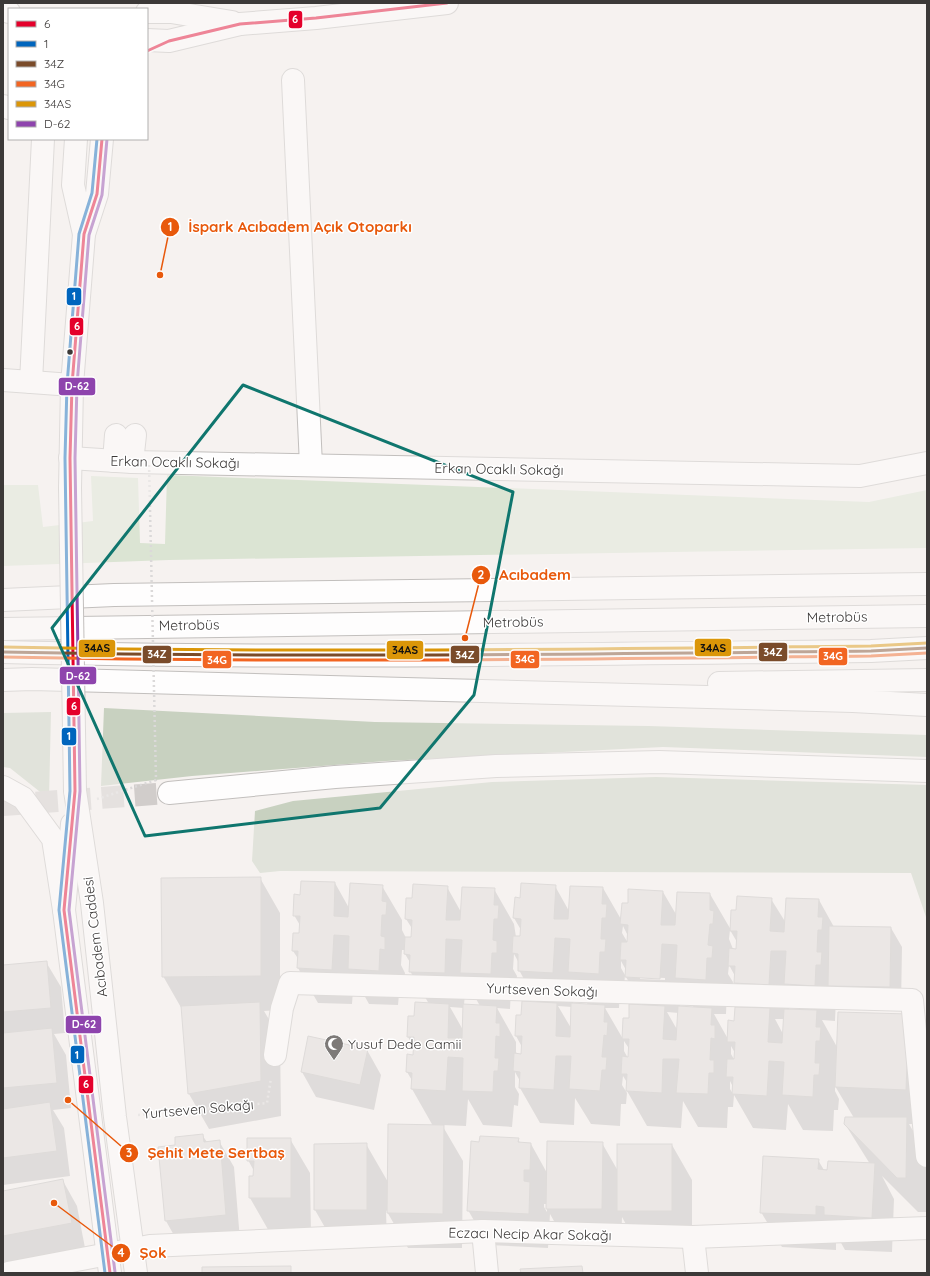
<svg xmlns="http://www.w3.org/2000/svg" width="930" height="1276" viewBox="0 0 930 1276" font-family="Quicksand,sans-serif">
<rect width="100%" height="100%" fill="#f6f2f0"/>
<polygon fill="#dbe4d3" points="167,475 869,502 927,490 927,548 169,560 3,566 3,485 38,485 43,527 93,521 91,476 138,478 140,543 165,544"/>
<g fill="#c8d1c0">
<polygon points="104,708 375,722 649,726 927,735 927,757 663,747 386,761 192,776 101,786"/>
<polygon points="51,712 49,799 10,768 3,767 3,713"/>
<polygon points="656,777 927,785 927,920 911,873 280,871 260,873 252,861 255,811 293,801 492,782"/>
</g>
<g fill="#0003" fill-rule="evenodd">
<polygon points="260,878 280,913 280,1010 264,1011 280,1038 281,1116 209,1129 189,1094 183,1011 163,976"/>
<path d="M 335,883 L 349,908 L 382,886 L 402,920 L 402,930 L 406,938 L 412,938 L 413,930 L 406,919 L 413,899 L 447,887 L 461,912 L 494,889 L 514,924 L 516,937 L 521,937 L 521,930 L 514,918 L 521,899 L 555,886 L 569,911 L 603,888 L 622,921 L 629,905 L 663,892 L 677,916 L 710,894 L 731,930 L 737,911 L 771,899 L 786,923 L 819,900 L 834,927 L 891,928 L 902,947 L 901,1006 L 836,999 L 835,1021 L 822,1020 L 837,1047 L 909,1015 L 926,1124 L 909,1124 L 926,1153 L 926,1212 L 918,1212 L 882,1176 L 894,1199 L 892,1252 L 845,1250 L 840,1241 L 836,1241 L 836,1250 L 782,1247 L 761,1212 L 818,1160 L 824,1170 L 870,1164 L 845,1124 L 854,1118 L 835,1086 L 835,1091 L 839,1099 L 838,1110 L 834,1110 L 833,1131 L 803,1130 L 788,1104 L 786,1130 L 753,1128 L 734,1095 L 733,1107 L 728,1107 L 727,1128 L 698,1127 L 683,1101 L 681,1128 L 647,1126 L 627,1091 L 628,1084 L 623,1076 L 622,1085 L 627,1093 L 626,1104 L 621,1104 L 620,1126 L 591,1124 L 575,1098 L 574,1125 L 540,1123 L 520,1088 L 520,1081 L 515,1072 L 515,1087 L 519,1094 L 518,1106 L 514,1105 L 512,1127 L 483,1125 L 468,1099 L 466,1126 L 442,1125 L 463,1161 L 462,1248 L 408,1248 L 386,1210 L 387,1244 L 335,1245 L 315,1210 L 366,1144 L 388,1182 L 433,1126 L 412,1089 L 413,1082 L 407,1072 L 414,1056 L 415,1049 L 408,1037 L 414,1017 L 429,1004 L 410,971 L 411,964 L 405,954 L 405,950 L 402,950 L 401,965 L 405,973 L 404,984 L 400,984 L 398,1005 L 369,1004 L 354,977 L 352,1004 L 318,1003 L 298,968 L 299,960 L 293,951 L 300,934 L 301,927 L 294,915 L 301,896 ZM 623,926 L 628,936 L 628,943 L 622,933 ZM 730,930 L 737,942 L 737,950 L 733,949 L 729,939 ZM 514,954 L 519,963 L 519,970 L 537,1003 L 522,1016 L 516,1036 L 522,1047 L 522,1055 L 517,1054 L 516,1052 L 516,1042 L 497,1008 L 510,1009 L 511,988 L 516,988 L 517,976 L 513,969 ZM 621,961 L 626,970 L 626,977 L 643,1006 L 630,1019 L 623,1039 L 605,1008 L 619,1008 L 620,987 L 624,987 L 625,975 L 621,968 ZM 729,965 L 735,976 L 735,983 L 749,1008 L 735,1022 L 728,1039 L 714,1014 L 726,1014 L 727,992 L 732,993 L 733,982 L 728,974 ZM 640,977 L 665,978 L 665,980 L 640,979 ZM 574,980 L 588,1005 L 573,1004 ZM 466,981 L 480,1006 L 464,1005 ZM 681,987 L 694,1008 L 680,1007 ZM 790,993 L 800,1011 L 789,1010 ZM 558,1006 L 572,1007 L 571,1028 ZM 450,1007 L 464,1008 L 463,1030 ZM 667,1012 L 679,1013 L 678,1031 L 675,1026 ZM 775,1019 L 784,1019 L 783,1034 ZM 624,1041 L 630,1050 L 629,1060 L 624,1051 ZM 731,1046 L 735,1053 L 735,1061 L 731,1054 ZM 730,1081 L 733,1087 L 733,1094 L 730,1089 Z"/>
<polygon points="46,962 61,987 65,1033 54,1034 66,1055 71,1108 53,1110 64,1128 70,1176 3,1185 3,966"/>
<polygon points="367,1050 381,1075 374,1110 316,1097 302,1072"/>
<polygon points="202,1135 207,1142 219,1141 234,1167 240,1240 180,1246 166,1221 177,1146"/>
<polygon points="290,1139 310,1173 311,1233 270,1233 250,1198 250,1177 254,1177 254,1171 248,1160"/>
<path d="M 518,1139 L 520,1143 L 531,1144 L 547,1173 L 602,1143 L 618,1171 L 672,1145 L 692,1180 L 692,1246 L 638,1246 L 622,1217 L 621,1244 L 567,1244 L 550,1214 L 548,1248 L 488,1245 L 468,1210 L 480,1143 ZM 544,1204 L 547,1204 L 547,1212 L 544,1207 Z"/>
<polygon points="63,1181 77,1206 85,1248 3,1264 3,1192"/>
</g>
<g fill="#ddd9d8" stroke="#c2bfbd">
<polygon points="261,877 261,976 162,977 161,878"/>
<polygon points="301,881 335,882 334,916 348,917 350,883 383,885 382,901 387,902 386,915 382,915 381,936 385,937 385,950 380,949 379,971 348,969 349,936 334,935 332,970 297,968 298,951 292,951 293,933 299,933 300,916 293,916 294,894 300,895"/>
<polygon points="521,883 556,885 554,919 568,919 570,886 603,887 602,904 607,904 606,918 602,918 601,939 606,939 605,952 600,952 599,974 568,972 570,939 555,938 553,973 518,971 518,954 512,953 513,936 520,936 521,919 513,918 515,897 520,898"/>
<polygon points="413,884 448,886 446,920 460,920 462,887 495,888 494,905 499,905 498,919 494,919 493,940 497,941 497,953 492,953 491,974 460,973 462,940 446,939 445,973 409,972 410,955 404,954 405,937 411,937 412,920 405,919 406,898 412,898"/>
<polygon points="628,889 663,891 661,925 675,925 677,892 710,893 710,910 714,911 713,924 710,924 708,945 713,946 712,958 707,958 706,980 675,978 677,945 662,944 660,979 625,977 626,960 620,960 621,942 627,942 628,925 620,924 622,903 628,903"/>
<polygon points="737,896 772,898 770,931 784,932 786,898 819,899 818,917 823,917 822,930 818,930 817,952 822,952 821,965 816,965 815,986 784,984 786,951 771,951 769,985 734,983 735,966 728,966 729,948 736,949 737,931 730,931 731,910 736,910"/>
<polygon points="829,926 891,927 890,987 828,986"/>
<polygon points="47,961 51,1008 3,1012 3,965"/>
<polygon points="522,1001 557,1003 556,1036 570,1037 571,1003 605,1005 604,1022 608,1022 607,1036 604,1035 602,1057 607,1057 606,1070 602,1070 600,1091 569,1089 571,1056 556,1056 554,1090 519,1088 520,1072 513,1071 514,1053 521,1054 522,1036 515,1036 516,1015 521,1015"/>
<polygon points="260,1002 261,1081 188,1094 181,1006"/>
<polygon points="415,1002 449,1004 448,1038 462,1038 463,1004 497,1006 496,1023 500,1023 500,1037 496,1036 495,1058 499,1058 498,1071 494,1071 493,1092 462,1091 463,1058 448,1057 446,1091 411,1089 412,1073 406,1072 407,1054 413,1055 414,1037 407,1037 408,1016 414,1016"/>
<polygon points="629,1004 665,1006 663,1039 676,1040 678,1006 712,1008 711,1025 715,1025 715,1039 711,1038 710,1060 714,1060 714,1073 709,1073 708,1094 676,1093 679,1059 663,1059 662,1093 626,1091 627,1074 621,1074 622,1056 628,1057 629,1039 622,1039 623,1018 629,1018"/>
<polygon points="735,1007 770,1008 768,1042 782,1043 784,1009 817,1010 816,1027 821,1027 820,1041 816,1041 815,1063 820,1063 819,1075 814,1075 813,1097 782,1095 784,1062 769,1061 767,1096 732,1094 733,1077 726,1077 727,1059 734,1059 735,1042 727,1042 728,1020 734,1021"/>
<polygon points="838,1012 909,1014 906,1090 835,1087"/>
<polygon points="52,1028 57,1083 3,1088 3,1033"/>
<polygon points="308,1036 368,1049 360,1085 301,1072"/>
<polygon points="50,1102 57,1151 3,1158 3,1109"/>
<polygon points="845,1117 907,1117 906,1178 897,1178 844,1124"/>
<polygon points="388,1124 444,1125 443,1214 387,1213"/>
<polygon points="203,1134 204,1142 220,1140 226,1215 165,1221 158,1147 175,1145 175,1137"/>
<polygon points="480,1136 519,1138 518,1142 531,1143 530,1170 524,1170 524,1181 530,1182 529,1214 467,1211 471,1141 479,1142"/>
<polygon points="247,1138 291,1138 291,1198 249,1198 249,1176 253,1176 254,1161 247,1161"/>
<polygon points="547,1141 603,1142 602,1209 546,1209"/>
<polygon points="367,1143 367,1210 314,1210 314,1144"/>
<rect x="617" y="1144" width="55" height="67"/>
<polygon points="763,1156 819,1159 818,1169 827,1170 828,1161 875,1163 872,1218 824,1215 824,1207 816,1206 816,1215 760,1213"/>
<polygon points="63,1179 72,1223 3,1236 3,1191"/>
<polygon points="291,1266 291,1273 202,1273 202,1267"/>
<polygon points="582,1266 583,1273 521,1273 520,1269"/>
</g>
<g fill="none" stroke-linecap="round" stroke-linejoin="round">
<polyline stroke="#d1cdcb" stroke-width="22" stroke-dasharray="22 11" stroke-linecap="butt" points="3,805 169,793"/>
<g stroke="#c2bfbd" stroke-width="24">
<g id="minor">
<polyline points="240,24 316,18 447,3"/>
<polyline points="293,80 311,465"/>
<polyline points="3,106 9,108"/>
<polyline points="3,380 31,382 43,139"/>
<polyline points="31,382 72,385"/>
<polyline points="70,458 132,462 860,476 927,463"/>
<polyline points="114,461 116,435"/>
<polyline points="132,462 135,435"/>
<polyline points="3,629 927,616"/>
<path d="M 3,652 C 292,659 581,654 871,651 L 927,648"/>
<polyline points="275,1055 282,1008 290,983 912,1000 927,1156"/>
<polyline points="483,1231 487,1273"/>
<polyline points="693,1237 697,1273"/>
<polyline points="8,1273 150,1246 483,1231 693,1237 927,1228"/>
</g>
</g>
<g stroke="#c2bfbd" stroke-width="24">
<g id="major">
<polyline points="3,6 9,12"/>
<polyline points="147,12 171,12 232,22"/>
<polyline points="147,40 169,41 240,24"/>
<polyline points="76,139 73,185 84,234"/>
<polyline points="70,488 72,385 84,234 97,194 102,139"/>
<polyline points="75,791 92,903 115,1117 136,1273"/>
<polyline points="72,824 64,910 110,1273"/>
</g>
</g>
<g stroke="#c2bfbd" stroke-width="24">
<g id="highway">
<polyline points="3,600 114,595 927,584"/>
<polyline points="3,680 32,679 853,701 927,705"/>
<polyline points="719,683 927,680"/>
<polyline points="3,787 23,798 53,839 64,910"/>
<polyline points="169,793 335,777 496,766 659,762 927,771"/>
</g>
</g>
<polyline stroke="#dbd9d9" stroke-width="2.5" stroke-dasharray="2 3" stroke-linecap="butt" points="138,1115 267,1103 271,1078"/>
<use href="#minor" stroke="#fefdfd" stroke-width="22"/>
<use href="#major" stroke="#fefdfd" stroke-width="22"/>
<use href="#highway" stroke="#fefdfd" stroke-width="22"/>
<g stroke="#c2bfbd" stroke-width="24" stroke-linecap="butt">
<polyline id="major-bridge" points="70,488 75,791"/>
</g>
<polyline stroke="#dbd9d9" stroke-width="2.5" stroke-dasharray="2 3" stroke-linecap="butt" points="97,799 156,780 149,463"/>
<use href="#major-bridge" stroke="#fefdfd" stroke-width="22"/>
<g stroke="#fff" stroke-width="6">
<g id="bus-1">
<polyline points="147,51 169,41 240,24 316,18 447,3"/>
<polyline points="102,139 97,194 84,234 72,385 70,458 75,791 64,910 110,1273"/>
</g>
</g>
<g stroke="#fff" stroke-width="6">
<polyline id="bus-2" points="97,139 92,193 79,234 67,385 65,458 70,791 59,910 105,1273"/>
</g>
<g stroke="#fff" stroke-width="6">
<path id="bus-3" d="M 3,652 C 292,658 582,654 871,651 L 927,648"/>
</g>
<g stroke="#fff" stroke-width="6">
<path id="bus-4" d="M 3,657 C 292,663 582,659 871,656 L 927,653"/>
</g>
<g stroke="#fff" stroke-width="6">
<path id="bus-5" d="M 3,647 C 292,653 582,649 871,646 L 927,643"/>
</g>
<g stroke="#fff" stroke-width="6">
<polyline id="bus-6" points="107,139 102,195 89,235 77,385 75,458 80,791 69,910 115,1272"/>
</g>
<use href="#bus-1" stroke="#e4002b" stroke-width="3"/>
<use href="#bus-2" stroke="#0065bd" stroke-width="3"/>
<use href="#bus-3" stroke="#7a4b2a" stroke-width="3"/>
<use href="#bus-4" stroke="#f26522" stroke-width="3"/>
<use href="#bus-5" stroke="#db9608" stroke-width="3"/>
<use href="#bus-6" stroke="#8e44ad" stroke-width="3"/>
</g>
<path d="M0 0H930V1276H0ZM 243,385 L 513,492 L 474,695 L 380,808 L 145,836 L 52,628 Z" fill="#f6f2f0" fill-opacity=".55" fill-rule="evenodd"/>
<path fill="none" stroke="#0f766e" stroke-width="3" stroke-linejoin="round" d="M 243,385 L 513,492 L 474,695 L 380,808 L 145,836 L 52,628 Z"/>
<defs>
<g id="mosque-pin" transform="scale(1)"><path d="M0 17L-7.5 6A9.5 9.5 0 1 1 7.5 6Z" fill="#7d7a78" stroke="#fff"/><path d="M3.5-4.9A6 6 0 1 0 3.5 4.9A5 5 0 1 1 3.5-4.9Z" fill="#fff"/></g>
</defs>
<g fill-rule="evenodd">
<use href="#mosque-pin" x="334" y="1044"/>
</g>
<circle fill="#3c3938" stroke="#fff" stroke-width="1.5" cx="70" cy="352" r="3.5"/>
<g text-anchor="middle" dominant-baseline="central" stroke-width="3" stroke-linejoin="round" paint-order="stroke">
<g font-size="14" fill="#3c3938" stroke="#fff">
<text transform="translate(175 462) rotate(1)">Erkan Ocaklı Sokağı</text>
<text transform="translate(499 469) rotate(1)">Erkan Ocaklı Sokağı</text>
<text transform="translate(837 617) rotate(-1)">Metrobüs</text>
<text transform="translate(513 622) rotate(-1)">Metrobüs</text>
<text transform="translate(189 625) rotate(-1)">Metrobüs</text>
<text transform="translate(95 937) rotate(-97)">Acıbadem Caddesi</text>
<text transform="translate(542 990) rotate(2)">Yurtseven Sokağı</text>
<text transform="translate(198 1109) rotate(-5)">Yurtseven Sokağı</text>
<text transform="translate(530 1234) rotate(1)">Eczacı Necip Akar Sokağı</text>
</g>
<g font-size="14" fill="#3c3938" stroke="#fff" text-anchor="start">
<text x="348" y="1044">Yusuf Dede Camii</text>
</g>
</g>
<path fill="none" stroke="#e8590c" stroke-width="1.5" d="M160 275L170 227M465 638L481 575M68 1100L129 1153M54 1203L121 1253"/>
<g fill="#e8590c" stroke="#fff" stroke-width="1.5">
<circle cx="160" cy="275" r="4"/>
<circle cx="465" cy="638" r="4"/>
<circle cx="68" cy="1100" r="4"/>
<circle cx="54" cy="1203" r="4"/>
<circle cx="170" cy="227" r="10"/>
<circle cx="481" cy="575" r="10"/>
<circle cx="129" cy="1153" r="10"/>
<circle cx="121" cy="1253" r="10"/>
</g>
<g font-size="12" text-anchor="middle" font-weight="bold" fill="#fff">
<text x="170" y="231">1</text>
<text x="481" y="579">2</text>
<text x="129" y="1157">3</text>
<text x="121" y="1257">4</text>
</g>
<g font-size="15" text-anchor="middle" font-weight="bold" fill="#e8590c" stroke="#fff" stroke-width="3" stroke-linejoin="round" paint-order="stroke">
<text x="300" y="232">İspark Acıbadem Açık Otoparkı</text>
<text x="535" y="580">Acıbadem</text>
<text x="216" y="1158">Şehit Mete Sertbaş</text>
<text x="153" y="1258">Şok</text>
</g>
<g stroke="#fff" stroke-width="1.5">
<rect x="288" y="10" width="15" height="19" rx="4" fill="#e4002b"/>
<rect x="66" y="287" width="16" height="19" rx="4" fill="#0065bd"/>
<rect x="69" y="317" width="15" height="19" rx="4" fill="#e4002b"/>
<rect x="58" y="377" width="38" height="19" rx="4" fill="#8e44ad"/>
<rect x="694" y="638" width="38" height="19" rx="4" fill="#db9608"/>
<rect x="78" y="639" width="38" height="19" rx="4" fill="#db9608"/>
<rect x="386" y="640" width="38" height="20" rx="4" fill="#db9608"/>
<rect x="758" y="642" width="30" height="20" rx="4" fill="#7a4b2a"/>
<rect x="142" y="645" width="30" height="19" rx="4" fill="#7a4b2a"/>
<rect x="450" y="645" width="30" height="19" rx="4" fill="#7a4b2a"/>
<rect x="818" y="647" width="30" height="19" rx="4" fill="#f26522"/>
<rect x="510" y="650" width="30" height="19" rx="4" fill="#f26522"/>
<rect x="202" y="650" width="30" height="19" rx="4" fill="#f26522"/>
<rect x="59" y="666" width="38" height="19" rx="4" fill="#8e44ad"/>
<rect x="66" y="697" width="15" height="19" rx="4" fill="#e4002b"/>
<rect x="61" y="727" width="16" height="19" rx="4" fill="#0065bd"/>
<rect x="65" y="1015" width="37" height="19" rx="4" fill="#8e44ad"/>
<rect x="70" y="1045" width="15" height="19" rx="4" fill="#0065bd"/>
<rect x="78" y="1075" width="16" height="19" rx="4" fill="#e4002b"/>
</g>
<g font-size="11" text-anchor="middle" font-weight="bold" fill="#fff">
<text x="295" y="23">6</text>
<text x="74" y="300">1</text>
<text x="77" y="330">6</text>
<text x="77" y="390">D-62</text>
<text x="773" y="656">34Z</text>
<text x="157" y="658">34Z</text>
<text x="465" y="659">34Z</text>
<text x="833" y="660">34G</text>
<text x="525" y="663">34G</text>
<text x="217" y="664">34G</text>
<text x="78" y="680">D-62</text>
<text x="74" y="710">6</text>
<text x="69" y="740">1</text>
<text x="84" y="1028">D-62</text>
<text x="77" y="1059">1</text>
<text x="86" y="1088">6</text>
</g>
<g font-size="11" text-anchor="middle" font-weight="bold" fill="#111">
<text x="713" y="652">34AS</text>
<text x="97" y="652">34AS</text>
<text x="405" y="654">34AS</text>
</g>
<rect width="930" height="1276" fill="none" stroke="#3c3938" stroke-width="8"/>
<rect x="8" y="8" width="140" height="132" fill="#ffffff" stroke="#b1b0af"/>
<rect x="16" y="21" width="20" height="6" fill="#e4002b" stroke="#b1b0af"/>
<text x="44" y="28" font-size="12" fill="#3c3938">6</text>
<rect x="16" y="41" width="20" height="6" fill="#0065bd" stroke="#b1b0af"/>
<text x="44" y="48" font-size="12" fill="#3c3938">1</text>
<rect x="16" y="61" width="20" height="6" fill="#7a4b2a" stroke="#b1b0af"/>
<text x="44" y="68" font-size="12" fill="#3c3938">34Z</text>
<rect x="16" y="81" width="20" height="6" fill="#f26522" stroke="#b1b0af"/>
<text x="44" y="88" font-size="12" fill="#3c3938">34G</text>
<rect x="16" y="101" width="20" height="6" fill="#db9608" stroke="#b1b0af"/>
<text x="44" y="108" font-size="12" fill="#3c3938">34AS</text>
<rect x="16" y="121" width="20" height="6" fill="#8e44ad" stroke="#b1b0af"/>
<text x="44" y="128" font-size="12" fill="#3c3938">D-62</text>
</svg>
